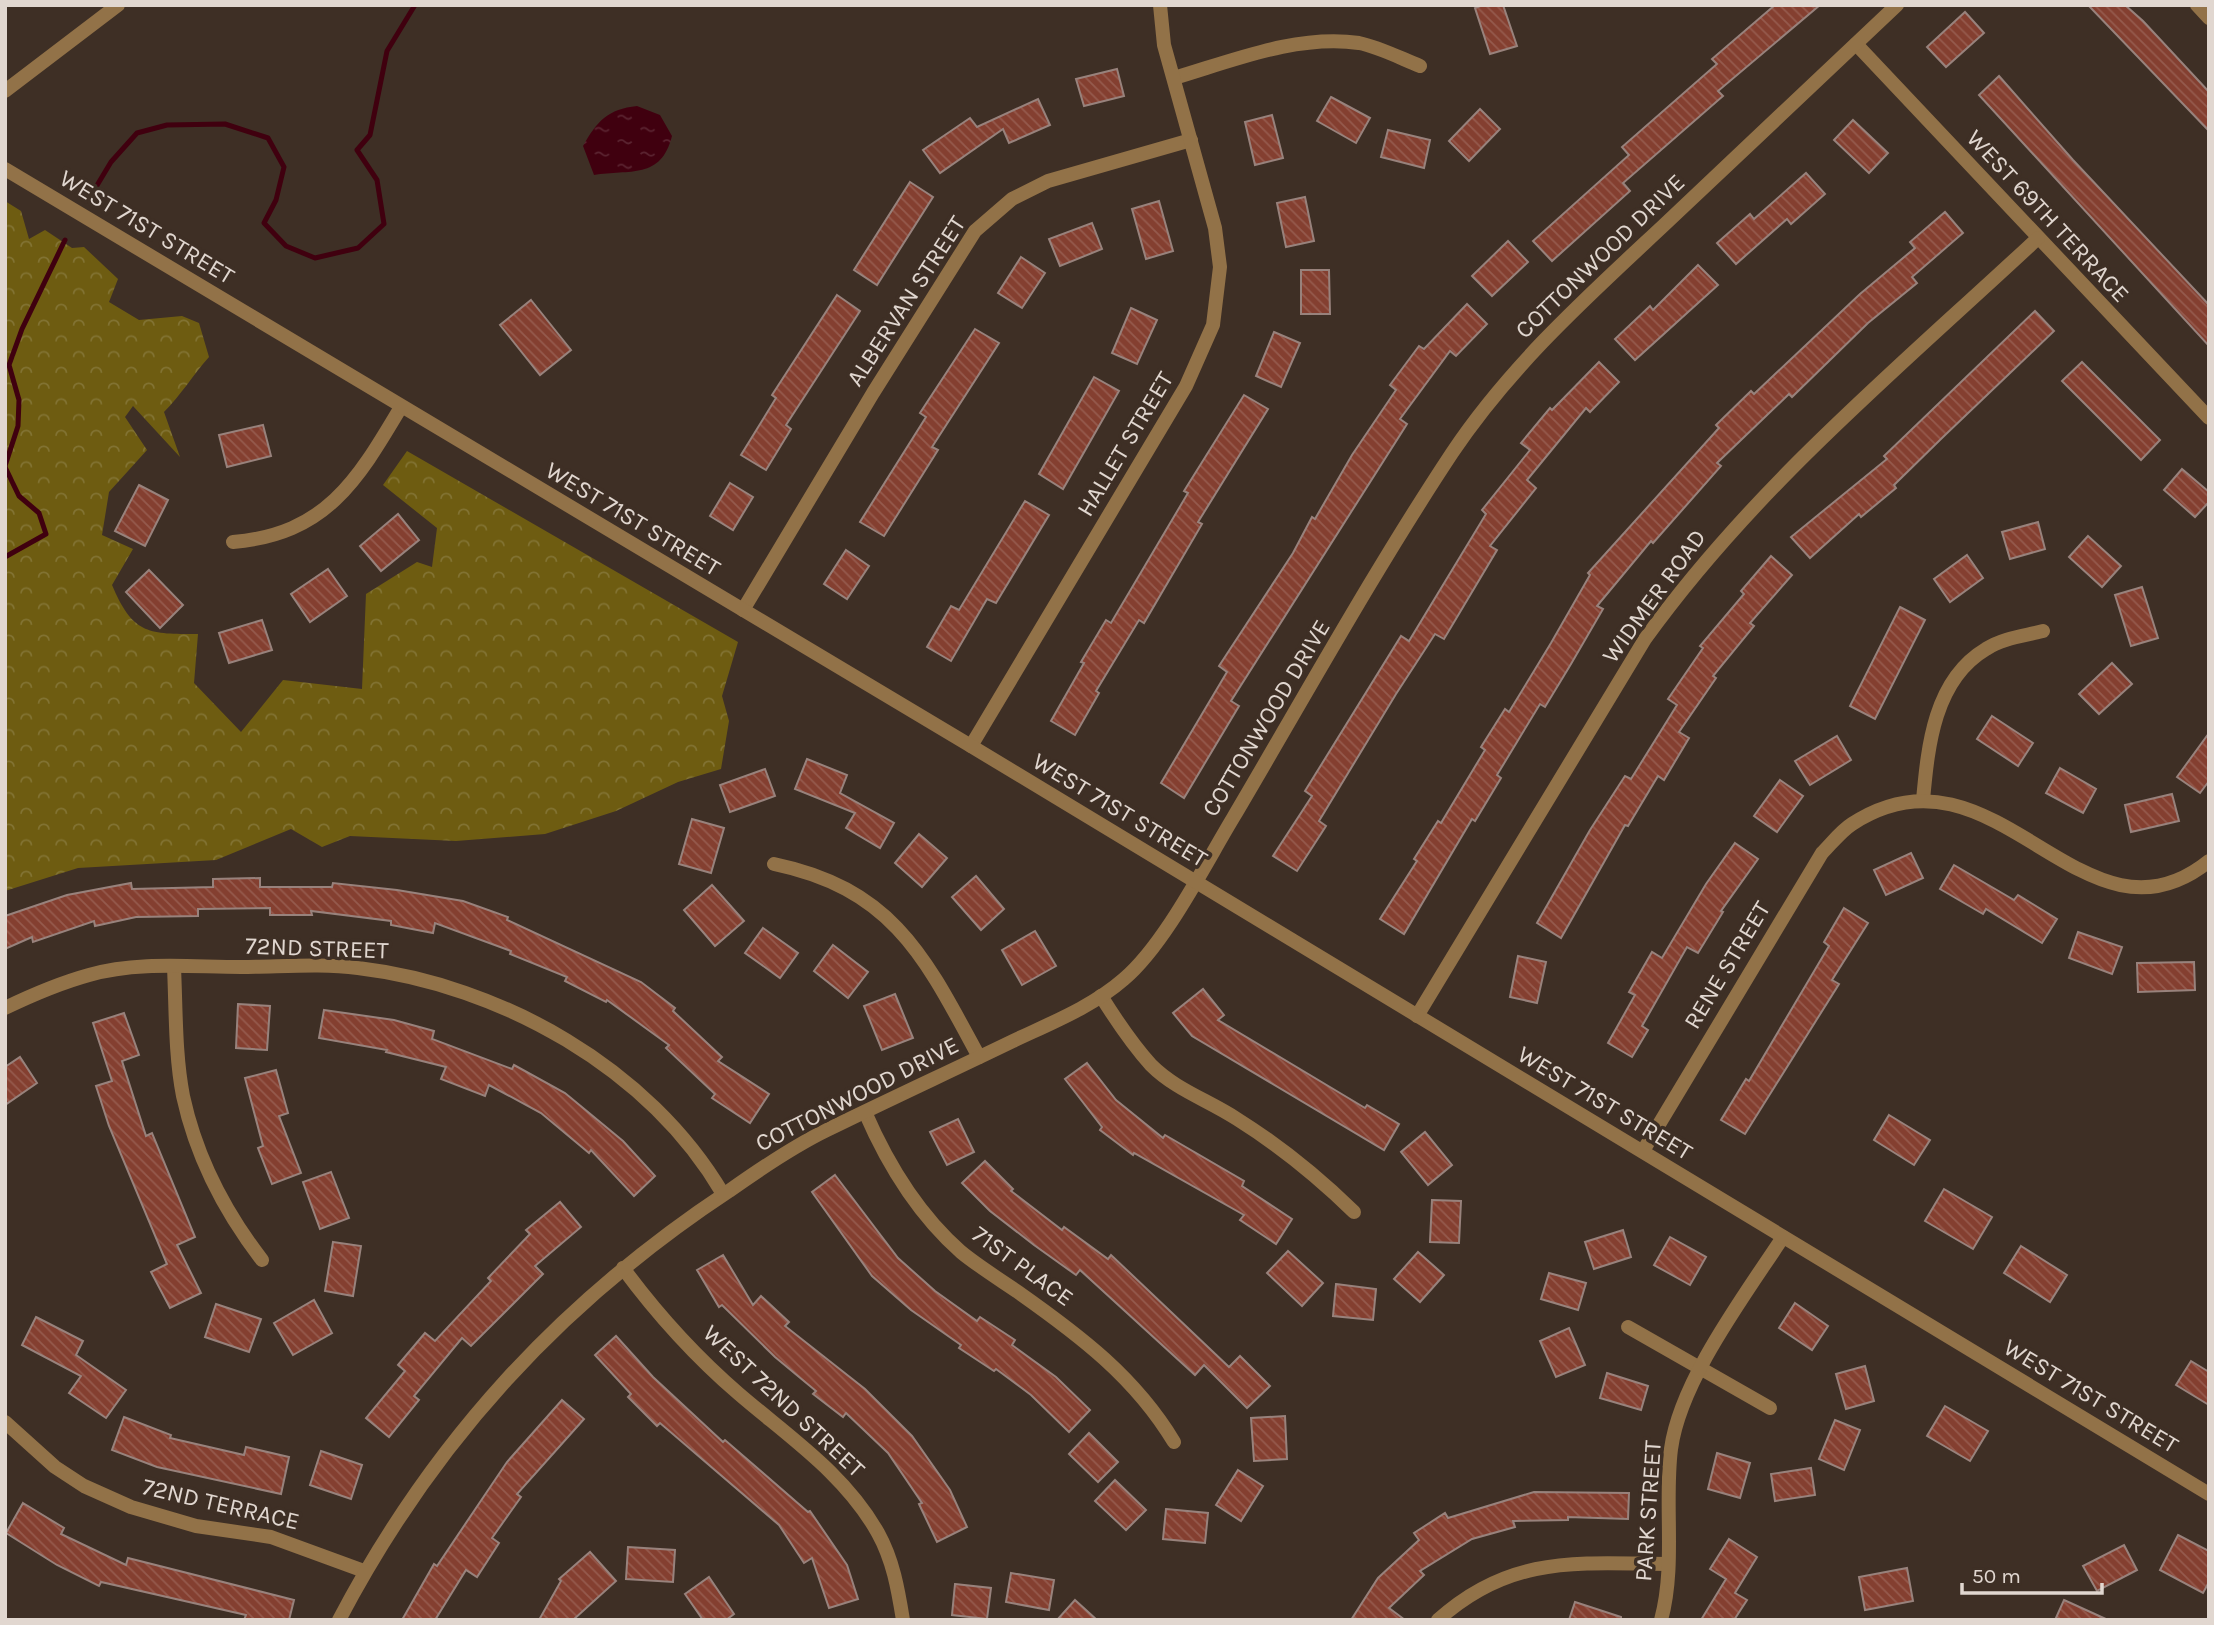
<svg xmlns="http://www.w3.org/2000/svg" width="2214" height="1625" viewBox="0 0 2214 1625" font-family="Karla,sans-serif">
<defs>
<pattern id="forest-crowns" width="20" height="18" patternUnits="userSpaceOnUse" patternTransform="scale(1.75)"><rect width="20" height="18" fill="#6e5c11"/><path d="M2 6a3 3 0 1 1 6 0M12 15a3 3 0 1 1 6 0" fill="none" stroke="#827333"/></pattern>
<pattern id="water-ripples" width="26" height="14" patternUnits="userSpaceOnUse" patternTransform="scale(1.75)"><rect width="26" height="14" fill="#40000f"/><path d="M2 4q2-2 4 0t4 0M15 11q2-2 4 0t4 0" fill="none" stroke="#5b2431"/></pattern>
<pattern id="building-back-hatch" width="6" height="6" patternUnits="userSpaceOnUse" patternTransform="scale(1.75)"><rect width="6" height="6" fill="#843f30"/><path d="M-1 5l2 2M0 0l6 6M5-1l2 2" fill="none" stroke="#955a4d"/></pattern>
</defs>
<rect width="100%" height="100%" fill="#3e2f25"/>
<path fill="url(#forest-crowns)" d="M 5,201 L 21,211 L 29,239 L 45,230 L 72,248 L 84,247 L 118,279 L 109,302 L 139,320 L 182,316 L 199,323 L 209,357 C 193,375 181,395 164,412 L 180,457 L 133,406 L 125,417 L 147,450 L 109,492 L 102,535 L 133,549 L 112,585 C 133,635 149,634 198,634 L 194,683 L 241,732 L 283,680 L 362,689 L 366,594 L 417,562 L 432,567 L 437,528 L 383,485 L 407,451 L 738,642 L 722,696 L 729,721 L 721,769 L 678,782 L 616,811 L 545,834 L 456,841 L 350,836 L 322,847 L 291,829 L 216,860 L 78,868 L 5,891 Z"/>
<path fill="url(#water-ripples)" d="M 637,106 L 660,115 L 672,136 C 661,180 630,169 594,175 L 583,146 C 597,121 608,109 637,106 Z"/>
<g fill="none" stroke-linecap="round" stroke-linejoin="round">
<g stroke="#40000f" stroke-width="5">
<polyline points="96,187 111,162 137,133 167,125 225,124 268,138 284,167 276,200 264,223 286,246 315,258 358,248 384,224 377,180 357,150 370,135 387,51 415,5"/>
<polyline points="5,466 18,426 19,400 9,365 22,329 65,240"/>
<polyline points="5,467 19,496 39,513 46,534 5,557"/>
</g>
</g>
<g fill="url(#building-back-hatch)" stroke="#98827c" stroke-width="2">
<polygon points="1483,5 1503,5 1517,46 1490,54 1475,8"/>
<polygon points="1775,5 1820,5 1718,91 1723,96 1623,183 1630,191 1552,261 1533,241 1629,155 1622,147 1717,64 1712,59"/>
<polygon points="2088,5 2125,5 2143,21 2209,92 2209,131"/>
<polygon points="1965,12 1984,33 1946,67 1927,47"/>
<polygon points="1117,69 1124,96 1084,106 1076,79"/>
<polygon points="1999,76 2073,160 2209,305 2209,346 1979,95"/>
<polygon points="1331,97 1370,118 1356,143 1317,121"/>
<polygon points="1038,99 1050,125 1009,143 1003,129 940,173 923,150 970,118 977,127"/>
<polygon points="1480,109 1500,129 1469,161 1449,141"/>
<polygon points="1272,115 1283,158 1255,165 1245,122"/>
<polygon points="1853,120 1888,153 1869,173 1834,140"/>
<polygon points="1388,130 1430,140 1424,168 1381,157"/>
<polygon points="1806,173 1825,194 1791,224 1787,219 1736,264 1717,243 1750,214 1754,219"/>
<polygon points="910,182 933,197 877,285 854,270"/>
<polygon points="1305,197 1314,241 1286,247 1277,203"/>
<polygon points="1159,201 1173,251 1146,259 1132,209"/>
<polygon points="1945,212 1963,233 1912,277 1917,283 1868,323 1792,397 1789,394 1717,463 1721,466 1653,543 1651,541 1597,606 1603,609 1571,664 1545,707 1540,704 1497,775 1501,778 1475,821 1472,819 1404,934 1380,919 1417,861 1414,859 1438,821 1441,823 1485,750 1481,747 1505,709 1509,712 1551,643 1590,575 1588,573 1719,428 1716,425 1751,391 1754,394 1860,294 1915,248 1910,242"/>
<polygon points="1092,223 1102,249 1060,266 1049,239"/>
<polygon points="1508,241 1528,262 1492,296 1472,276"/>
<polygon points="1021,257 1045,273 1022,308 998,293"/>
<polygon points="1698,265 1718,285 1635,360 1615,339 1650,306 1653,310"/>
<polygon points="1301,270 1329,270 1330,314 1301,314"/>
<polygon points="837,295 860,311 786,425 791,429 766,470 741,455 776,398 772,395"/>
<polygon points="531,300 571,350 540,375 500,325"/>
<polygon points="1467,304 1487,324 1456,356 1450,351 1400,419 1407,424 1231,701 1239,706 1184,798 1161,783 1227,672 1219,666 1293,553 1312,517 1315,519 1352,455 1396,390 1390,385 1419,346 1424,349"/>
<polygon points="1131,308 1157,320 1137,364 1112,353"/>
<polygon points="2035,311 2054,331 1943,437 1894,485 1896,488 1861,517 1859,514 1810,558 1791,537 1887,459 1884,456"/>
<polygon points="975,329 999,343 932,447 938,450 884,536 860,522 926,417 920,413"/>
<polygon points="1274,332 1300,343 1281,387 1256,376"/>
<polygon points="1599,362 1619,382 1590,412 1586,408 1527,480 1536,488 1490,546 1497,550 1444,639 1435,634 1396,694 1319,821 1326,826 1297,871 1273,856 1312,796 1305,791 1401,636 1409,641 1486,514 1482,510 1530,450 1521,443 1550,408 1552,410"/>
<polygon points="2082,362 2160,440 2141,460 2062,381"/>
<polygon points="1094,377 1119,391 1063,489 1039,474"/>
<polygon points="1244,395 1268,409 1198,522 1202,524 1144,623 1139,620 1096,691 1099,693 1075,735 1051,721 1084,663 1081,662 1106,620 1111,623 1188,493 1184,491"/>
<polygon points="263,425 271,456 227,467 219,435"/>
<polygon points="2182,469 2209,492 2209,502 2195,517 2164,490"/>
<polygon points="730,483 753,497 733,530 710,516"/>
<polygon points="139,485 168,500 145,546 115,531"/>
<polygon points="1025,501 1049,515 996,603 987,599 951,661 927,647 951,606 959,610"/>
<polygon points="398,514 419,540 381,571 360,546"/>
<polygon points="2038,522 2045,549 2010,559 2002,532"/>
<polygon points="2088,536 2121,566 2102,587 2069,557"/>
<polygon points="846,550 869,566 847,599 824,584"/>
<polygon points="1967,555 1983,578 1950,602 1934,579"/>
<polygon points="1771,556 1792,575 1750,623 1754,626 1713,676 1716,678 1679,732 1689,738 1664,780 1658,776 1628,826 1625,825 1561,938 1537,923 1590,830 1625,776 1631,779 1677,705 1668,699 1703,648 1700,646 1744,594 1741,591"/>
<polygon points="328,569 347,596 310,622 291,594"/>
<polygon points="149,570 183,605 160,628 126,592"/>
<polygon points="2142,587 2158,638 2131,646 2115,595"/>
<polygon points="1900,607 1925,620 1875,719 1850,706"/>
<polygon points="262,620 272,650 229,663 219,633"/>
<polygon points="2112,663 2132,684 2099,714 2079,694"/>
<polygon points="1992,716 2033,743 2018,766 1977,739"/>
<polygon points="2209,733 2209,781 2200,793 2177,777"/>
<polygon points="1837,736 1851,760 1810,785 1795,761"/>
<polygon points="807,759 847,775 840,793 894,823 880,848 846,828 855,813 795,789"/>
<polygon points="2060,768 2096,789 2083,813 2046,793"/>
<polygon points="765,769 775,796 730,812 720,785"/>
<polygon points="1780,780 1803,796 1777,832 1754,816"/>
<polygon points="2172,794 2179,821 2131,832 2125,805"/>
<polygon points="692,819 724,828 711,873 679,864"/>
<polygon points="919,834 947,858 922,887 895,863"/>
<polygon points="1735,843 1758,859 1721,911 1723,912 1698,953 1687,947 1642,1026 1648,1030 1632,1057 1608,1043 1635,995 1629,992 1652,952 1662,958 1706,884"/>
<polygon points="1911,853 1923,878 1886,895 1874,870"/>
<polygon points="1954,865 2014,900 2018,895 2057,919 2042,943 1986,909 1983,914 1940,889"/>
<polygon points="976,876 1004,909 981,930 952,897"/>
<polygon points="260,878 260,887 332,887 333,883 397,890 463,901 508,917 507,920 641,982 675,1008 673,1011 722,1057 718,1061 769,1094 750,1123 712,1098 715,1094 666,1048 669,1045 607,1000 606,1002 565,981 567,977 510,954 511,951 435,923 433,933 391,925 391,921 311,911 312,915 270,915 270,908 198,909 198,916 136,917 95,926 94,921 33,942 32,937 5,949 5,916 67,895 131,883 132,889 213,887 213,879"/>
<polygon points="712,885 744,921 715,946 684,910"/>
<polygon points="1844,908 1868,923 1832,980 1839,984 1745,1134 1721,1120 1746,1079 1749,1081 1829,946 1824,942"/>
<polygon points="763,928 798,953 780,978 745,953"/>
<polygon points="1035,931 1056,966 1022,985 1002,950"/>
<polygon points="2078,932 2122,947 2112,974 2069,958"/>
<polygon points="833,945 868,972 848,998 814,971"/>
<polygon points="1518,956 1546,962 1537,1003 1510,997"/>
<polygon points="2194,962 2195,990 2138,992 2137,963"/>
<polygon points="1203,989 1224,1015 1218,1020 1365,1108 1367,1105 1399,1124 1384,1150 1192,1036 1173,1013"/>
<polygon points="895,994 913,1038 882,1050 864,1006"/>
<polygon points="238,1004 270,1006 267,1050 236,1048"/>
<polygon points="324,1010 394,1020 434,1031 432,1039 512,1069 514,1065 565,1093 623,1141 655,1176 634,1196 591,1150 589,1153 541,1113 489,1085 485,1096 441,1079 446,1067 386,1052 387,1050 319,1038"/>
<polygon points="124,1013 139,1055 122,1061 146,1136 152,1133 195,1237 177,1245 201,1293 170,1308 151,1272 167,1264 109,1126 96,1086 112,1081 93,1023"/>
<polygon points="20,1057 37,1083 5,1105 5,1067"/>
<polygon points="1087,1063 1116,1100 1163,1138 1165,1135 1244,1181 1242,1186 1292,1219 1276,1244 1240,1220 1244,1215 1134,1153 1133,1155 1100,1130 1102,1127 1065,1079"/>
<polygon points="276,1070 288,1113 279,1116 301,1173 272,1184 258,1148 263,1146 245,1078"/>
<polygon points="1889,1115 1930,1140 1914,1165 1874,1140"/>
<polygon points="958,1119 974,1152 947,1165 930,1132"/>
<polygon points="1425,1132 1452,1165 1428,1185 1401,1152"/>
<polygon points="985,1161 1013,1189 1011,1191 1062,1230 1064,1227 1108,1259 1111,1255 1229,1367 1240,1356 1270,1386 1247,1408 1204,1365 1195,1375 1080,1270 1076,1275 1034,1245 990,1211 962,1183"/>
<polygon points="331,1172 349,1218 320,1229 303,1182"/>
<polygon points="835,1175 898,1258 935,1291 977,1321 980,1317 1015,1340 1012,1345 1056,1377 1090,1410 1069,1432 1031,1395 996,1369 994,1371 959,1348 961,1345 911,1310 872,1276 812,1192"/>
<polygon points="1944,1189 1992,1217 1973,1249 1925,1221"/>
<polygon points="1432,1200 1461,1201 1459,1243 1430,1242"/>
<polygon points="560,1202 581,1227 535,1266 543,1274 471,1346 462,1338 414,1396 419,1400 389,1437 366,1418 405,1371 398,1365 425,1333 435,1341 491,1281 488,1278 530,1234 526,1230"/>
<polygon points="1623,1230 1631,1257 1594,1269 1585,1242"/>
<polygon points="1670,1237 1706,1257 1690,1285 1654,1265"/>
<polygon points="333,1242 361,1246 353,1296 325,1291"/>
<polygon points="2021,1246 2067,1275 2050,1302 2004,1273"/>
<polygon points="1288,1251 1323,1283 1302,1306 1267,1273"/>
<polygon points="1418,1252 1444,1275 1420,1302 1394,1279"/>
<polygon points="723,1255 753,1305 761,1296 789,1322 785,1326 865,1389 912,1436 950,1490 967,1527 937,1542 919,1504 922,1503 888,1453 846,1413 843,1417 813,1394 816,1391 775,1357 722,1305 719,1307 697,1270"/>
<polygon points="1549,1273 1586,1283 1578,1310 1541,1299"/>
<polygon points="1336,1284 1376,1289 1373,1320 1333,1316"/>
<polygon points="314,1300 332,1333 293,1355 274,1323"/>
<polygon points="1795,1303 1828,1326 1812,1350 1779,1328"/>
<polygon points="216,1304 261,1319 249,1352 205,1337"/>
<polygon points="36,1317 83,1341 76,1355 126,1390 106,1418 69,1393 81,1376 22,1345"/>
<polygon points="1569,1328 1585,1365 1556,1377 1540,1341"/>
<polygon points="616,1336 653,1377 723,1442 725,1440 808,1512 810,1511 847,1565 858,1599 829,1608 812,1558 804,1563 779,1525 660,1423 657,1426 628,1397 631,1394 595,1355"/>
<polygon points="2191,1361 2209,1372 2209,1405 2176,1385"/>
<polygon points="1865,1366 1874,1401 1846,1409 1836,1374"/>
<polygon points="1607,1373 1648,1386 1641,1410 1600,1398"/>
<polygon points="562,1400 584,1419 517,1494 521,1497 492,1538 499,1543 477,1577 466,1570 435,1620 402,1620 434,1564 437,1566 507,1462"/>
<polygon points="1945,1406 1988,1431 1970,1461 1927,1436"/>
<polygon points="1285,1416 1287,1459 1254,1461 1251,1418"/>
<polygon points="124,1417 171,1435 170,1438 244,1455 246,1447 289,1457 281,1494 157,1467 112,1450"/>
<polygon points="1835,1420 1860,1430 1844,1470 1819,1459"/>
<polygon points="1089,1433 1118,1462 1098,1482 1069,1454"/>
<polygon points="321,1451 362,1465 351,1499 310,1485"/>
<polygon points="1717,1453 1750,1463 1740,1498 1708,1489"/>
<polygon points="1811,1468 1815,1495 1775,1501 1771,1474"/>
<polygon points="1238,1470 1263,1486 1241,1521 1216,1505"/>
<polygon points="1115,1480 1146,1510 1126,1530 1095,1501"/>
<polygon points="1534,1492 1629,1493 1628,1519 1568,1517 1568,1520 1513,1521 1515,1527 1472,1539 1420,1571 1424,1575 1389,1608 1405,1620 1351,1620 1378,1578 1419,1540 1414,1533 1445,1513 1448,1518"/>
<polygon points="23,1503 64,1528 61,1534 126,1565 128,1558 294,1600 289,1620 244,1620 246,1615 101,1582 99,1586 57,1565 6,1533"/>
<polygon points="1166,1509 1208,1513 1205,1543 1163,1539"/>
<polygon points="2178,1535 2209,1551 2209,1582 2203,1593 2160,1570"/>
<polygon points="1729,1539 1757,1557 1735,1593 1747,1600 1734,1620 1701,1620 1726,1579 1710,1569"/>
<polygon points="2124,1545 2137,1570 2097,1591 2083,1566"/>
<polygon points="628,1547 675,1550 673,1582 626,1579"/>
<polygon points="590,1552 616,1581 573,1620 539,1620 561,1581 559,1579"/>
<polygon points="1907,1568 1913,1601 1865,1610 1859,1577"/>
<polygon points="1011,1573 1054,1580 1049,1610 1006,1602"/>
<polygon points="709,1577 734,1614 726,1620 703,1620 685,1594"/>
<polygon points="955,1584 991,1588 987,1619 952,1615"/>
<polygon points="1075,1600 1097,1620 1057,1620"/>
<polygon points="2064,1600 2108,1620 2055,1620"/>
<polygon points="1575,1602 1621,1617 1621,1620 1569,1620"/>
</g>
<g fill="none" stroke-linecap="round" stroke-linejoin="round">
<g stroke="#927248" stroke-width="14">
<polyline points="2197,5 2209,18"/>
<polyline points="1856,44 2209,418"/>
<path d="M 1174,78 C 1232,61 1297,34 1359,43 C 1379,47 1400,58 1420,66"/>
<path d="M 233,542 C 326,534 357,481 401,407"/>
<polyline points="743,610 873,393 975,231 1012,199 1048,181 1191,140"/>
<polyline points="971,746 1186,386 1213,325 1220,267 1215,228 1164,45 1160,5"/>
<path d="M 1923,800 C 1928,746 1934,680 1986,649 C 2003,638 2024,636 2043,631"/>
<path d="M 774,864 C 894,889 926,959 979,1057"/>
<path d="M 174,967 C 176,1010 175,1055 183,1096 C 196,1156 225,1212 262,1260"/>
<path d="M 1101,996 C 1116,1020 1132,1044 1151,1065 C 1176,1090 1208,1100 1237,1119 C 1280,1146 1317,1176 1354,1212"/>
<path d="M 5,1008 C 32,995 60,983 89,975 C 137,961 192,967 241,967 C 279,967 320,963 358,968 C 501,985 649,1068 723,1194"/>
<path d="M 1417,1016 L 1645,639 C 1755,486 1902,365 2038,238"/>
<path d="M 865,1112 C 887,1163 919,1215 961,1252 C 978,1266 999,1279 1018,1292 C 1079,1335 1135,1377 1174,1442"/>
<path d="M 1643,1151 L 1822,853 C 1831,844 1841,831 1852,824 C 1996,730 2083,963 2209,861"/>
<path d="M 623,1268 C 657,1314 696,1357 739,1394 C 789,1437 845,1474 878,1533 C 893,1560 898,1589 903,1620"/>
<polyline points="1628,1327 1770,1408"/>
<polyline points="5,1422 55,1467 84,1486 131,1507 196,1526 271,1537 364,1571"/>
<path d="M 339,1620 C 433,1441 561,1302 729,1191 C 760,1169 792,1147 827,1130 C 888,1100 951,1071 1013,1041 C 1051,1023 1092,1007 1124,979 C 1165,944 1204,866 1233,818 C 1305,696 1374,571 1452,453 C 1510,366 1587,297 1663,226 C 1741,153 1819,79 1897,5"/>
<path d="M 1438,1620 C 1510,1555 1577,1563 1667,1564"/>
<path d="M 1661,1620 C 1676,1566 1664,1504 1671,1449 C 1680,1381 1745,1295 1783,1237"/>
</g>
<g stroke="#927248" stroke-width="14">
<polyline points="5,91 118,5"/>
<polyline points="5,169 971,746 2209,1494"/>
</g>
</g>
<g text-anchor="middle" dominant-baseline="central" stroke-width="7" stroke-linejoin="round" paint-order="stroke">
<g font-size="24" fill="#e1d7d0" stroke="#3e2f25">
<text transform="translate(2048 216) rotate(47)">WEST 69TH TERRACE</text>
<text transform="translate(147 227) rotate(31)">WEST 71ST STREET</text>
<text transform="translate(1600 256) rotate(-44)">COTTONWOOD DRIVE</text>
<text transform="translate(906 301) rotate(-57)">ALBERVAN STREET</text>
<text transform="translate(1125 444) rotate(-59)">HALLET STREET</text>
<text transform="translate(633 519) rotate(31)">WEST 71ST STREET</text>
<text transform="translate(1654 596) rotate(-54)">WIDMER ROAD</text>
<text transform="translate(1266 718) rotate(-59)">COTTONWOOD DRIVE</text>
<text transform="translate(1120 810) rotate(31)">WEST 71ST STREET</text>
<text transform="translate(317 948) rotate(2)">72ND STREET</text>
<text transform="translate(1727 965) rotate(-59)">RENE STREET</text>
<text transform="translate(857 1094) rotate(-27)">COTTONWOOD DRIVE</text>
<text transform="translate(1605 1103) rotate(31)">WEST 71ST STREET</text>
<text transform="translate(1023 1266) rotate(36)">71ST PLACE</text>
<text transform="translate(2091 1396) rotate(31)">WEST 71ST STREET</text>
<text transform="translate(784 1401) rotate(43)">WEST 72ND STREET</text>
<text transform="translate(221 1504) rotate(13)">72ND TERRACE</text>
<text transform="translate(1648 1511) rotate(-86)">PARK STREET</text>
</g>
</g>
<rect width="2214" height="1625" fill="none" stroke="#e1d7d0" stroke-width="14"/>
<path d="M1962 1583v10h140v-10" fill="none" stroke="#e1d7d0" stroke-width="3.5"/>
<text x="1972" y="1583" font-size="21" fill="#e1d7d0" stroke="#3e2f25" stroke-width="5" paint-order="stroke">50 m</text>
</svg>
